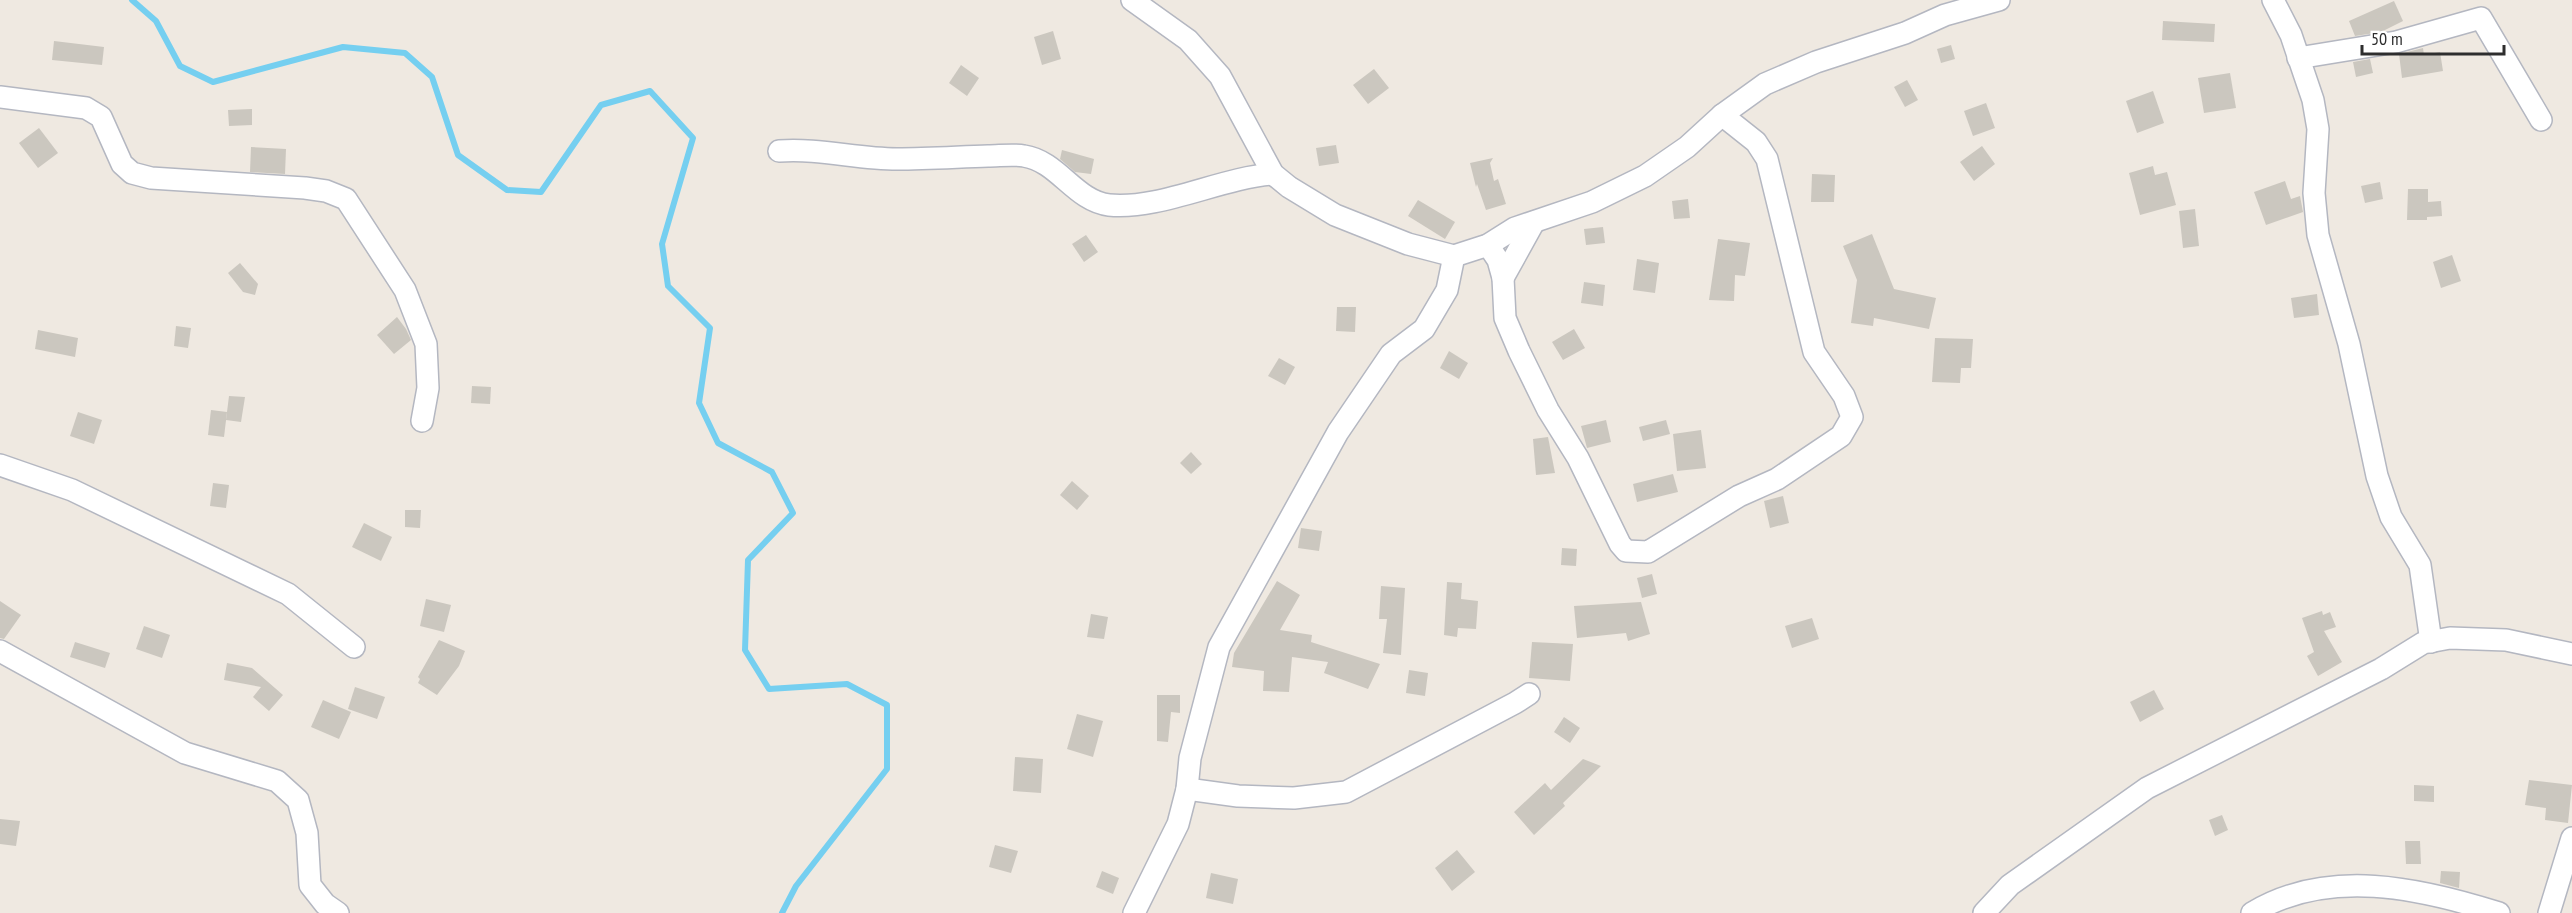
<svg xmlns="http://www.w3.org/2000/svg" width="2572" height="913" viewBox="0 0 2572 913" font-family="'PT Sans Narrow',sans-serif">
<rect width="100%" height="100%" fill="#efe9e1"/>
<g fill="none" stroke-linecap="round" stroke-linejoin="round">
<polyline stroke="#75cff0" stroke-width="6" points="132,0 156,21 180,66 213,82 343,47 405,53 432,77 458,155 507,190 541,192 601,105 650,91 693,138 662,244 668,286 710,328 699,403 718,443 772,472 793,513 748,560 745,650 769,689 847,684 887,705 887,769 796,886 782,913"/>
</g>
<g fill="#cbc7bf">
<polygon points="2394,1 2403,21 2381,32 2355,36 2349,21"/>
<polygon points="2163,21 2215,24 2214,42 2162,40"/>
<polygon points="1053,31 1061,59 1042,65 1034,37"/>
<polygon points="54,41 104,47 102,65 52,60"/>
<polygon points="1951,45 1955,59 1941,63 1937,49"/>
<polygon points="2423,48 2424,55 2440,52 2443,71 2402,78 2399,54"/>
<polygon points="2370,59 2373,73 2356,77 2353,62"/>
<polygon points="961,65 979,78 967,96 949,83"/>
<polygon points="1374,69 1389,88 1368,104 1353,85"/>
<polygon points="2230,73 2236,108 2204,113 2198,78"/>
<polygon points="1907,80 1918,100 1905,107 1894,87"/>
<polygon points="2153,91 2164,123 2137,133 2126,101"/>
<polygon points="1986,103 1995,128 1973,136 1964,111"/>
<polygon points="252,109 252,125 229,126 228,110"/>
<polygon points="39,128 58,153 38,168 19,143"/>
<polygon points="1336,145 1339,163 1319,166 1316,148"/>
<polygon points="1982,146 1995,164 1974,181 1960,162"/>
<polygon points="251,147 286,149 285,174 250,172"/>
<polygon points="1062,150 1094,159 1091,174 1075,172 1060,159"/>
<polygon points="1493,158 1490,163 1494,181 1498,179 1506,204 1486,210 1477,184 1476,187 1470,163"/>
<polygon points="2153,166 2155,175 2167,172 2176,205 2140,215 2129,173"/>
<polygon points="1812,174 1835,175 1834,202 1811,202"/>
<polygon points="2285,181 2291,199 2300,196 2303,212 2266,225 2254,192"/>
<polygon points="2380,182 2383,199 2365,203 2361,186"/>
<polygon points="2408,189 2428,189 2428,202 2441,201 2442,216 2427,217 2427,220 2407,220"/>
<polygon points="1688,199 1690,218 1674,219 1672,201"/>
<polygon points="1418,200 1455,222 1445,239 1408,216"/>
<polygon points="2195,209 2199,246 2183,248 2179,211"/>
<polygon points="1603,227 1605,243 1586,245 1584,229"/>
<polygon points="1872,234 1894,289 1936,298 1929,329 1874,318 1873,326 1851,323 1857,280 1843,246"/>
<polygon points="1086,235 1098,252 1084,262 1072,244"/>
<polygon points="1718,239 1750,243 1745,276 1735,275 1734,301 1709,300"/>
<polygon points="2452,255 2461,281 2441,288 2433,262"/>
<polygon points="1637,259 1659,263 1655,293 1633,290"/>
<polygon points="240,263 258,284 255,295 243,292 228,273"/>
<polygon points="1584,282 1605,285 1603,306 1581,303"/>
<polygon points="2317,294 2319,315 2294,318 2291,298"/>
<polygon points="1337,307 1356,307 1355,332 1336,331"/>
<polygon points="397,317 406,329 411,340 394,354 377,335"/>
<polygon points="176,326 191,328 188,348 174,346"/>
<polygon points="1574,329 1585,348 1563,360 1552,342"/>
<polygon points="38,330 78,338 75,357 35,349"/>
<polygon points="1935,338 1973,339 1971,368 1961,368 1960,383 1932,382"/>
<polygon points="1449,351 1468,363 1459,379 1440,368"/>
<polygon points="1279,358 1295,367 1285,385 1268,376"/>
<polygon points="472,386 491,387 490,404 471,403"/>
<polygon points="229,396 245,397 241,422 226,420"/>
<polygon points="211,410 227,412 224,437 208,435"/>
<polygon points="78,412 102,420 94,444 70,436"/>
<polygon points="1606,420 1611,442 1587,448 1581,426"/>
<polygon points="1666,420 1670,434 1643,441 1639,427"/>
<polygon points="1701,430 1706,468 1677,471 1673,434"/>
<polygon points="1548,437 1555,473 1536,475 1533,439"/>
<polygon points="1191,452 1202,464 1191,474 1180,463"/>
<polygon points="1673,474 1678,492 1637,502 1633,484"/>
<polygon points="1072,481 1089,496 1077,510 1060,495"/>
<polygon points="213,483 229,485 226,508 210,506"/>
<polygon points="1783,496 1789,523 1770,528 1764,501"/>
<polygon points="405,510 421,510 420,528 405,527"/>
<polygon points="364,523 392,537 381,561 352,547"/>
<polygon points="1301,528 1322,531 1319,551 1298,548"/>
<polygon points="1562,548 1577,549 1576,566 1561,565"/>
<polygon points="1652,574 1657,594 1642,598 1637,578"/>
<polygon points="1277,581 1300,595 1280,630 1312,635 1311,642 1380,664 1368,689 1324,673 1328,662 1292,657 1289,692 1263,691 1264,671 1232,667 1234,653"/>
<polygon points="1447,582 1462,583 1461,599 1478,601 1476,629 1458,628 1457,637 1444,635"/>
<polygon points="1381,586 1405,588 1401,655 1383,653 1387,619 1379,619"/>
<polygon points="426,599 451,605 444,632 420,626"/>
<polygon points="0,601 21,615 4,639 0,638"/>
<polygon points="1641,602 1650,634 1628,641 1626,633 1577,638 1574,606"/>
<polygon points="2322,611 2323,615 2330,612 2336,627 2324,631 2342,662 2318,676 2307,656 2314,652 2302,618"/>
<polygon points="1091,614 1108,617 1104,639 1087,637"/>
<polygon points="1812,618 1819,639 1792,648 1785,626"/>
<polygon points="144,626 170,635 162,658 136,649"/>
<polygon points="439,640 465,651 459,666 437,695 418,683 420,679 418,677"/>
<polygon points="75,642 110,653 105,668 70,657"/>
<polygon points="1532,642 1573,644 1570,681 1529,678"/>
<polygon points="227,663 252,668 283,695 269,711 253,697 261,687 224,680"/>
<polygon points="1409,670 1428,673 1425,696 1406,693"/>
<polygon points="355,687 385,697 377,719 348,709"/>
<polygon points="2154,690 2164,709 2140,722 2130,702"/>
<polygon points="1157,695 1180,695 1180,713 1171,712 1168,742 1157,741"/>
<polygon points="323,700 351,712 339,739 311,727"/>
<polygon points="1077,714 1103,721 1093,757 1067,749"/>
<polygon points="1564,717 1580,728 1570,743 1554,732"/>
<polygon points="1015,757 1043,759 1041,793 1013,791"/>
<polygon points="1583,759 1601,766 1563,803 1565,806 1534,835 1514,812 1545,783 1551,790"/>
<polygon points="2529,780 2572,785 2568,823 2545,820 2546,808 2525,805"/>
<polygon points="2414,785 2434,786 2434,802 2414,801"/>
<polygon points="2222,815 2228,830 2215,836 2209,820"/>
<polygon points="0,819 20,821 16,846 0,844"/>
<polygon points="2405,841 2420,841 2421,864 2406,864"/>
<polygon points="995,845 1018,851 1011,873 989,867"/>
<polygon points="1457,850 1475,872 1452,891 1435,868"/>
<polygon points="1102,871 1119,878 1113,894 1096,887"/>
<polygon points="2441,871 2460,872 2459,888 2440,883"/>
<polygon points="1211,873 1238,879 1233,904 1206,898"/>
</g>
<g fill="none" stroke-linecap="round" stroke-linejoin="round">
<g stroke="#b4b7c1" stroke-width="24">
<g id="minor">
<polyline points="1132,0 1188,40 1220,76 1273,174 1289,187 1335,215 1408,244 1454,256 1488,245 1515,228 1592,202 1645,176 1687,147 1722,115 1765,84 1816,62 1905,33 1945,15 1999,0"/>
<polyline points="2273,0 2291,35 2313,100 2318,129 2314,193 2318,235 2349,344 2377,476 2391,517 2420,565 2431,642"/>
<polyline points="2298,58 2396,42 2481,18 2541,120"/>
<polyline points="0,97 86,108 101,117 122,164 132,173 151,178 305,188 326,191 346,199 405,290 426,344 428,388 422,421"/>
<path d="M 779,151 C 819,148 857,159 897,159 C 927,159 957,157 988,156 C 999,156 1013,154 1024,156 C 1058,161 1075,201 1109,205 C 1160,210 1220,178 1273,174"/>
<polyline points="1488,245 1498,260 1503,278 1505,318 1519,351 1548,410 1578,458 1620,544 1626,551 1648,552 1739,496 1777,479 1841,436 1852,417 1844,396 1814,352 1767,159 1756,142 1722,115"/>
<polyline points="1503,278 1534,222"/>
<polyline points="0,465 72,490 288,594 354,647"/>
<polyline points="0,651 185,753 277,781 298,800 307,833 310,885 325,904 338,913"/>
<polyline points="1187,789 1238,796 1294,798 1346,792 1515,703 1529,694"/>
<polyline points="1134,913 1178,824 1187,789 1190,758 1219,647 1338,432 1391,354 1424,329 1447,290 1454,256"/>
<polyline points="1984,913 2010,885 2147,788 2381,669 2423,643 2450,638 2506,640 2572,654"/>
<path d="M 2252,913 C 2328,867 2420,888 2499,913"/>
<polyline points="2549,913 2572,838"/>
</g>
</g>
<use href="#minor" stroke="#fff" stroke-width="21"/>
</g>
<path d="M2362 45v9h142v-9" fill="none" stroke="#2e2e2e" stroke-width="3"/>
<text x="2371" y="45" font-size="18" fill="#2e2e2e" stroke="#ffffff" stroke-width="4.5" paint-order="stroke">50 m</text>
</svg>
